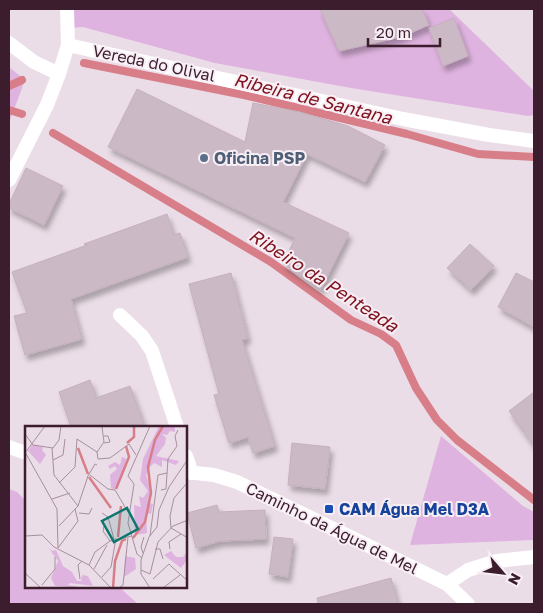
<svg xmlns="http://www.w3.org/2000/svg" width="543" height="613" viewBox="0 0 543 613" font-family="'Golos Text',sans-serif">
<defs>
<filter id="shadow"><feDropShadow dx="3" dy="5.5" stdDeviation="2.5" flood-color="#0004"/></filter>
</defs>
<rect width="100%" height="100%" fill="#ebdde7"/>
<g fill="#dfb3df">
<polygon points="67,9 449,9 534,91 534,115 528,116 351,88 215,63 83,27 69,28"/>
<polygon points="9,67 25,80 9,123"/>
<polygon points="441,436 523,506 534,512 534,540 410,545"/>
<polygon points="9,489 17,492 26,501 26,587 119,587 138,604 9,604"/>
</g>
<g fill="none" stroke-linecap="round" stroke-linejoin="round">
<g stroke="#d87e88" stroke-width="8">
<polyline points="84,63 244,95 407,134 478,154 534,157"/>
<polyline points="9,86 22,80"/>
<polyline points="9,110 22,114"/>
<polyline points="53,133 271,262 351,320 381,334 396,345 416,388 437,420 457,440 534,500"/>
</g>
</g>
<g fill="#ccb9c6" stroke="#c5afbe" filter="url(#shadow)">
<polygon points="320,9 422,9 429,25 401,37 339,51"/>
<polygon points="454,18 468,56 443,66 429,28"/>
<polygon points="137,89 245,142 253,103 300,112 348,126 385,145 365,182 307,154 283,202 349,233 321,289 283,264 295,238 108,147"/>
<polygon points="26,168 63,186 44,225 9,208 9,204"/>
<polygon points="167,214 174,235 180,233 188,257 71,299 82,339 25,355 14,316 27,313 12,272 87,245 84,244"/>
<polygon points="470,244 494,266 471,290 447,268"/>
<polygon points="231,273 248,338 242,340 275,446 253,453 248,437 229,443 214,395 219,394 189,284"/>
<polygon points="516,273 534,282 534,327 498,307"/>
<polygon points="90,380 96,398 130,386 145,427 71,427 59,392"/>
<polygon points="534,392 534,446 509,411"/>
<polygon points="292,443 330,447 325,489 288,485"/>
<polygon points="217,505 219,512 265,510 266,539 220,541 196,548 187,513"/>
<polygon points="274,537 293,539 288,577 269,574"/>
<polygon points="391,578 398,604 318,604 317,598"/>
</g>
<g fill="none" stroke-linecap="round" stroke-linejoin="round">
<g stroke="#fff" stroke-width="14">
<polyline points="9,43 34,62 59,74"/>
<polyline points="68,45 403,119 489,135 534,141"/>
<polyline points="9,180 47,105 59,74 68,45 67,9"/>
<polyline points="120,315 142,336 152,351 177,427"/>
<polyline points="9,447 26,453"/>
<polyline points="186,456 192,473"/>
<polyline points="186,472 214,475 237,482 447,584 468,604"/>
<polyline points="447,584 468,570 497,561 534,557"/>
</g>
</g>
<circle fill="#5c6f8a" stroke="#f8eef5" stroke-width="2" cx="204" cy="158" r="5"/>
<rect fill="#1a4fb4" stroke="#f8eef5" stroke-width="2" x="324" y="504" width="10" height="10" rx="2.5"/>
<g text-anchor="middle" dominant-baseline="central" stroke-width="4" stroke-linejoin="round" paint-order="stroke">
<g font-size="16" fill="#3c1d2e" stroke="#f8eef5">
<text transform="translate(154 63) rotate(12)">Vereda do Olival</text>
<text transform="translate(332 528) rotate(26)">Caminho da Água de Mel</text>
</g>
<g font-size="16" font-weight="bold" fill="#4e5e75" stroke="#f8eef5" text-anchor="start">
<text x="214" y="158">Oficina PSP</text>
</g>
<g font-size="16" font-weight="bold" fill="#164399" stroke="#f8eef5" text-anchor="start">
<text x="339" y="509">CAM Água Mel D3A</text>
</g>
<g font-size="18" font-style="italic" fill="#7e111c" stroke="#f8eef5">
<text transform="translate(313 98) rotate(14)">Ribeira de Santana</text>
<text transform="translate(324 280) rotate(33)">Ribeiro da Penteada</text>
</g>
</g>
<g transform="translate(25 426)">
<rect width="162" height="162" fill="#ebdde7"/>
<path d="M 134,0 L 150,0 L 150,6 L 145,5 L 142,9 L 137,8 L 141,12 L 140,18 L 131,30 L 154,35 L 151,39 L 137,34 L 137,41 L 129,37 L 126,40 L 121,49 L 127,68 L 124,77 L 128,78 L 126,88 L 122,87 L 121,92 L 122,107 L 110,109 L 109,79 L 116,81 L 114,70 L 118,72 L 123,65 L 115,54 L 118,33 ZM 7,19 L 18,21 L 17,24 L 21,29 L 15,38 L 3,25 ZM 97,31 L 102,33 L 90,64 L 86,62 L 85,49 L 92,43 L 90,40 L 85,43 L 83,40 L 90,36 L 95,39 ZM 23,121 L 27,125 L 31,124 L 38,140 L 47,146 L 52,155 L 56,155 L 57,149 L 63,150 L 68,160 L 45,157 L 43,159 L 59,162 L 30,160 L 26,152 L 33,135 ZM 146,125 L 151,131 L 158,131 L 162,126 L 162,134 L 156,142 L 139,129 ZM 100,130 L 110,132 L 111,143 L 99,151 Z" fill="#dfb3df"/>
<path fill="none" stroke="#d87e88" stroke-width="2.5" d="M 102,17 L 109,11 L 109,0M 53,22 L 63,48M 64,51 L 86,82M 91,63 L 104,31 L 101,20M 93,111 L 96,80M 108,112 L 120,96 L 126,67 L 123,41 L 130,14 L 138,0M 88,162 L 90,135 L 97,115 L 101,113"/>
<path fill="none" stroke="#a5909d" stroke-width="1" d="M 58,0 L 82,0M 0,8 L 8,19 L 28,22 L 34,14 L 36,0M 79,10 L 83,10 L 85,16 L 79,17M 27,22 L 29,49 L 53,80M 0,26 L 32,83 L 33,122M 72,26 L 73,33 L 85,32 L 104,18 L 111,29M 72,26 L 79,16 L 77,1M 0,27 L 20,0M 28,34 L 38,29 L 40,13M 65,49 L 83,63 L 90,64 L 103,86M 34,57 L 50,41 L 52,13 L 72,26M 136,64 L 141,63 L 143,33 L 152,20 L 150,10 L 153,4M 27,73 L 45,67M 54,87 L 64,88 L 67,82M 77,87 L 83,91 L 89,113M 34,100 L 53,80 L 63,50 L 70,38 L 72,39M 79,100 L 78,105 L 85,115M 146,102 L 145,90 L 149,72 L 163,56M 146,102 L 163,112M 0,110 L 17,109 L 29,121 L 64,139 L 86,162M 125,110 L 133,49 L 142,47M 33,122 L 53,95 L 50,83M 130,123 L 135,123 L 138,133M 145,123 L 144,116 L 156,108M 118,127 L 116,121 L 119,111M 117,132 L 112,128 L 103,97 L 109,58 L 103,50 L 125,0M 64,139 L 70,126 L 85,115 L 107,110M 147,141 L 163,155M 69,143 L 82,119M 116,144 L 125,148 L 133,116 L 148,100 L 163,94M 0,147 L 16,162M 77,151 L 86,141 L 91,112M 55,153 L 53,139 L 57,135M 128,153 L 144,138 L 147,141M 17,159 L 30,143 L 30,131M 29,162 L 51,162M 94,162 L 98,159 L 103,111M 125,162 L 116,148 L 116,134 L 124,111 L 132,101 L 134,84 L 144,61 L 163,33M 138,162 L 155,149"/>
<path fill="#0f766e" fill-opacity="0.15" stroke="#0f766e" stroke-width="2.5" d="M 102,82 L 113,103 L 89,116 L 77,95 Z"/>
<rect width="162" height="162" fill="none" stroke="#3c1d2e" stroke-width="2.5"/>
</g>
<rect width="543" height="613" fill="none" stroke="#3c1d2e" stroke-width="20"/>
<g transform="translate(503 573) rotate(118)" stroke="#f8eef5" stroke-width="4" paint-order="stroke">
<path d="M0-4L9 19L0 12L-9 19Z" fill="#3c1d2e"/>
<text y="-8" font-size="14" font-weight="bold" text-anchor="middle" fill="#3c1d2e">N</text>
</g>
<path d="M368 38v8h72v-8" fill="none" stroke="#3c1d2e" stroke-width="2.5"/>
<text x="376" y="38" font-size="15" fill="#3c1d2e" stroke="#f8eef5" stroke-width="4" paint-order="stroke">20 m</text>
</svg>
